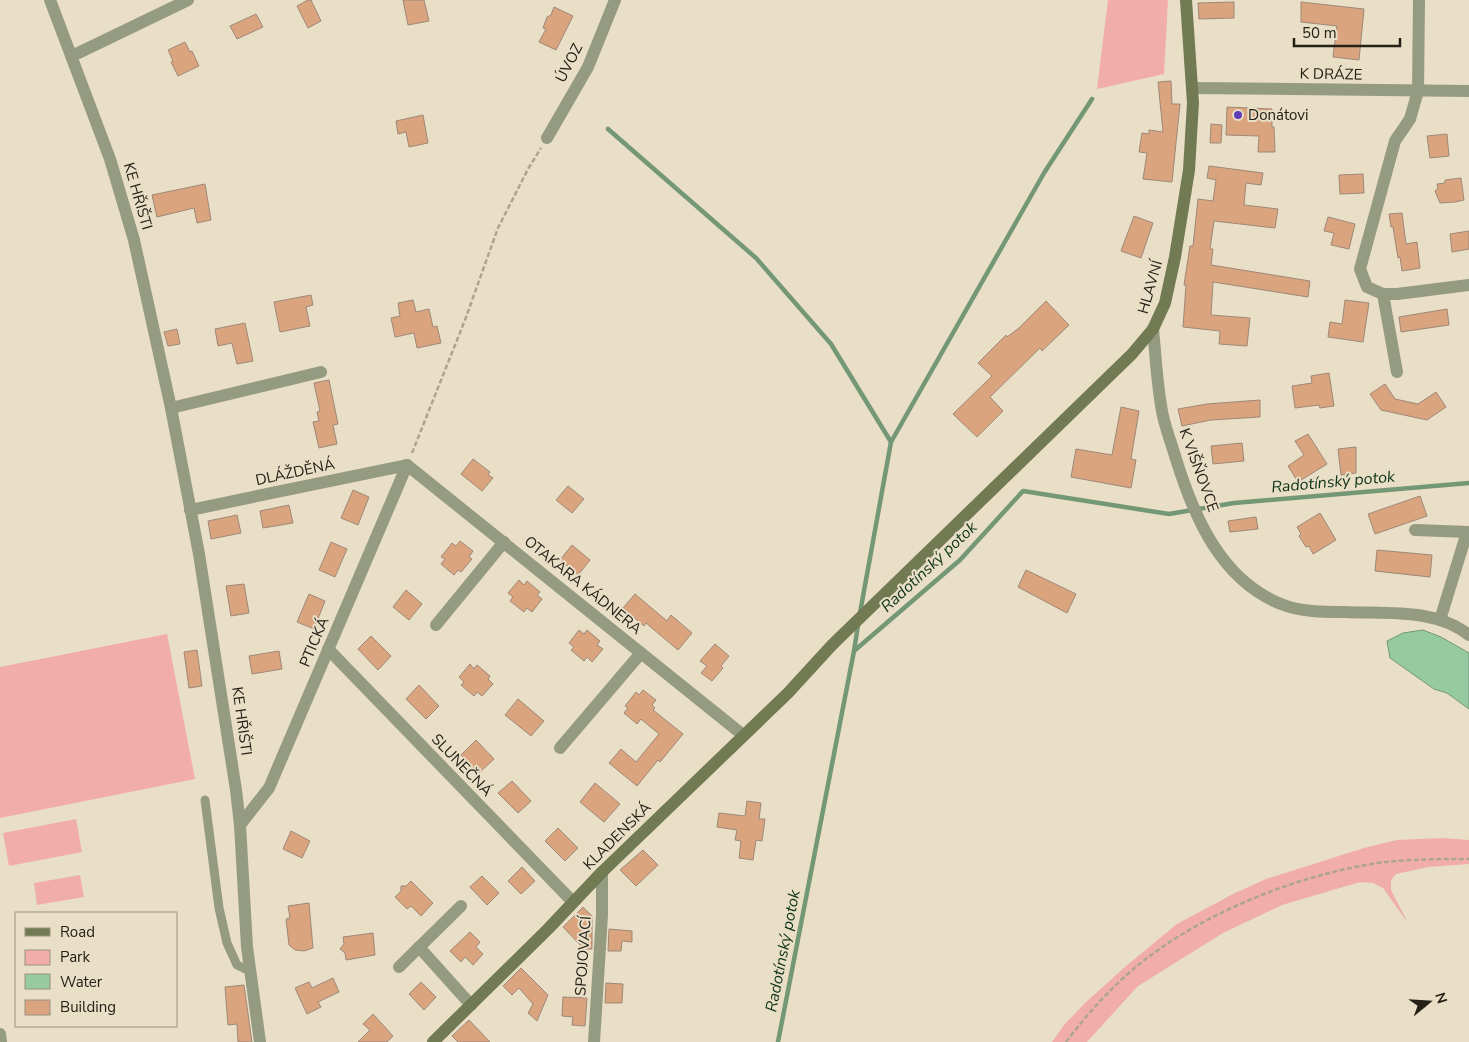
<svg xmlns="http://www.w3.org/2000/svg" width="1469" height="1042" viewBox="0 0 1469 1042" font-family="'Nunito Sans',sans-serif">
<rect width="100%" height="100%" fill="#e9dec6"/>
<g fill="#f1aea9">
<polygon points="1108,0 1168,0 1164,74 1097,89"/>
<polygon points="167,634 195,779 0,818 0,667"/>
<polygon points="76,819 82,852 9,866 3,833"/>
<polygon points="1442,838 1469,840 1469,864 1428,867 1396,874 1391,880 1391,890 1408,923 1383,888 1373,883 1361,882 1343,887 1282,905 1223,933 1138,986 1087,1042 1052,1042 1064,1025 1084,1004 1126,966 1177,924 1233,894 1266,879 1364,848 1397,840"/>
<polygon points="80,875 84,897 37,905 34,883"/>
</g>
<polygon fill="#96ca9f" stroke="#749776" points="1423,630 1441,637 1469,653 1469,709 1447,693 1434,689 1390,658 1387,641 1403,633"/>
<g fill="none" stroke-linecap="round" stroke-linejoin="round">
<g stroke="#749776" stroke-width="4.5">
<polyline points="608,129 756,258 831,344 891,442 860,613"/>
<polyline points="891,442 1044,173 1092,99"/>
<polyline points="854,651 858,625"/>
<polyline points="778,1042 854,651 960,560 1023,491 1169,514 1234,503 1469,483"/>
</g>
</g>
<g fill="#daa47e" stroke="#9e8879">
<polygon points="308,0 311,0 321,21 308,28 297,6"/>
<polygon points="403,0 424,0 429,21 408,25"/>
<polygon points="1234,2 1234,18 1199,19 1198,3"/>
<polygon points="1301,2 1364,9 1359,60 1333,57 1337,26 1301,22"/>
<polygon points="554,7 573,16 556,50 539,42 546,29 543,28 547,17 551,15"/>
<polygon points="256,14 263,27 237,39 230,26"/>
<polygon points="185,42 190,52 192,51 199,66 178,76 171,62 173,61 168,50"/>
<polygon points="1171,81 1172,104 1180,104 1172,182 1143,179 1147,153 1139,152 1142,133 1149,134 1149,130 1163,132 1158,82"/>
<polygon points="1227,107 1272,109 1272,127 1274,127 1275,152 1258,152 1259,136 1226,135"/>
<polygon points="423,115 428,143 409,147 406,132 398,134 396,121"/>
<polygon points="1211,124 1222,125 1221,143 1210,143"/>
<polygon points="1447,134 1449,156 1430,158 1427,136"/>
<polygon points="1209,166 1263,173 1261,185 1246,183 1244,205 1278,209 1275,228 1214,221 1210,249 1213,249 1211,265 1310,281 1308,297 1213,282 1211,315 1250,318 1247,346 1219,344 1220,331 1183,327 1186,285 1184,285 1190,246 1193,246 1198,199 1213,201 1216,180 1207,178"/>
<polygon points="1363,174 1364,193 1340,194 1339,175"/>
<polygon points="1461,178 1464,200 1455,202 1440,203 1435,191 1438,188 1437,184 1445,183 1445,180"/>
<polygon points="205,184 211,220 197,223 194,208 157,217 152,195"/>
<polygon points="1402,213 1406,244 1417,242 1420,268 1402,271 1400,257 1398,258 1393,227 1391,227 1389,214"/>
<polygon points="1134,216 1153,223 1141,258 1121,251"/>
<polygon points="1328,217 1355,224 1349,249 1331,245 1334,233 1324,231"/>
<polygon points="1469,231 1469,249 1452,252 1450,234"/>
<polygon points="311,295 313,305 306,307 310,326 280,332 274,302"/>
<polygon points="413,300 416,312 429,309 433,327 437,326 441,343 417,348 414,333 395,337 391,318 400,316 398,303"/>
<polygon points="1345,300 1369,303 1363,342 1328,337 1330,322 1342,324"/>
<polygon points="1046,301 1069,325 1042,351 1040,348 990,397 1003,411 977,437 953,414 992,376 978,363 1006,335 1007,337 1019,328"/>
<polygon points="1447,309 1449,325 1401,332 1399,317"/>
<polygon points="245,323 253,361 237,364 232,343 218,346 215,329"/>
<polygon points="177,329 180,344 168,346 164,332"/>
<polygon points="1329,373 1334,406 1320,408 1319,405 1295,408 1292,386 1312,383 1311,376"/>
<polygon points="329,380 338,424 333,425 337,444 319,448 313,422 319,421 317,412 320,411 314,383"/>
<polygon points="1385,384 1395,399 1418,404 1436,392 1446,407 1427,420 1381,410 1370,394"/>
<polygon points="1260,400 1260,417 1211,420 1182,426 1178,409 1207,404"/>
<polygon points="1121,407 1139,411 1131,459 1136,460 1131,488 1071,477 1076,449 1112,455"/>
<polygon points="1308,434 1327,464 1298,482 1288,466 1304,455 1295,441"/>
<polygon points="1242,443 1244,461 1213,464 1211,446"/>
<polygon points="1356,447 1356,473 1341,475 1338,449"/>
<polygon points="473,459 490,472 488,475 493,478 482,491 461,474"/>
<polygon points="568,486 584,499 572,513 556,500"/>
<polygon points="353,490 369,497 358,525 341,518"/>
<polygon points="1420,496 1427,516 1375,534 1368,514"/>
<polygon points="289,505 293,523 263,528 260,511"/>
<polygon points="1320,513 1336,540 1313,554 1309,546 1306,547 1299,536 1301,534 1297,527"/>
<polygon points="237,515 241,533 211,539 208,521"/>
<polygon points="1256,517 1258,529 1230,532 1228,521"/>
<polygon points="460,541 473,551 469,557 472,559 461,572 458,570 454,575 441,564 445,559 441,557 452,543 456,546"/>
<polygon points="331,542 347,549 335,577 319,570"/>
<polygon points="572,545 590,560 578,575 560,560"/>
<polygon points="1377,550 1432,555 1430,577 1375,571"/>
<polygon points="1026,570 1076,594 1067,613 1018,587"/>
<polygon points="519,580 524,585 527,581 540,592 537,595 542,599 532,612 527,608 524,612 510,601 513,597 508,593"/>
<polygon points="244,584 249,613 231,616 226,586"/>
<polygon points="406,590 422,604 409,620 393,607"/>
<polygon points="309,594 325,601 314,629 297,622"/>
<polygon points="635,594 667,621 671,615 692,633 678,650 646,623 644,626 623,608"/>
<polygon points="579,630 584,634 587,630 600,641 597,645 603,649 592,662 587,657 584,661 571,650 574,647 569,643"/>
<polygon points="371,636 391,656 378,670 358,649"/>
<polygon points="715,644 729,656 721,666 723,668 712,681 701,673 707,666 700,661"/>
<polygon points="197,650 202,686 189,688 184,652"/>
<polygon points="279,651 282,669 252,674 249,656"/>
<polygon points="470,664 474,669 477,665 490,676 488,679 493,684 482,696 477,692 474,696 461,685 464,682 459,677"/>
<polygon points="419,685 439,706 426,719 406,699"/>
<polygon points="643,690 656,700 652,705 655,708 653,710 683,734 660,762 658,760 637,786 609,763 621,749 636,762 659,734 641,719 637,724 624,713 628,708 625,706 636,692 639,695"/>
<polygon points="518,699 544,721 531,736 505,715"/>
<polygon points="476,740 494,759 479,773 461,755"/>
<polygon points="512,781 531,801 518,813 498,793"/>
<polygon points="595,783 620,804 604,822 580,802"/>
<polygon points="747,801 761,803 759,819 765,819 762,841 756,840 753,860 739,858 741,841 735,840 737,830 717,827 719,813 745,816"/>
<polygon points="558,828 578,848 565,861 545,841"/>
<polygon points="291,831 310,841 302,858 283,849"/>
<polygon points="643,850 658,865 636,886 620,870"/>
<polygon points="522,867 535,881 521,894 508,881"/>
<polygon points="482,876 499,893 487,905 470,887"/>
<polygon points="411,881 433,903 421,916 411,906 407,909 395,897 401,891 401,886 406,886"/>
<polygon points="309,903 313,948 304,951 295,950 289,945 286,919 290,918 288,906"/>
<polygon points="583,907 592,916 592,949 584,949 563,927"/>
<polygon points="609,929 632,931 632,942 622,941 621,951 608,951"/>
<polygon points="470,932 480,942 476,947 483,954 473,965 465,957 461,962 450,951"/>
<polygon points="373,933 375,955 346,960 345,953 340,949 344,944 343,937"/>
<polygon points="521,968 548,995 537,1021 528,1013 533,1004 519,988 512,995 503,986"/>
<polygon points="333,978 339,992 318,1002 321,1007 307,1014 295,988 309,982 312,988"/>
<polygon points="421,982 436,997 424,1010 409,994"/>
<polygon points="606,983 623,984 622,1003 605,1003"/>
<polygon points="244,985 252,1042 238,1042 237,1024 228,1025 225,987"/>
<polygon points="563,997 587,998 585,1026 572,1025 573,1017 562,1016"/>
<polygon points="373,1014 393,1036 387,1042 358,1042 370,1030 363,1024"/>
<polygon points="469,1020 490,1042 458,1042 452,1036"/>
</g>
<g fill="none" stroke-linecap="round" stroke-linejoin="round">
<g stroke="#ada490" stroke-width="2.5" stroke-dasharray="5 2.5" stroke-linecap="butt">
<polyline points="412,453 465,320 498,228 528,169 541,148"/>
<path d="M 1066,1042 C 1088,1013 1113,985 1142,962 C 1205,912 1298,875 1378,863 C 1408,859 1439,859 1469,859"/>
</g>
<polyline stroke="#959b81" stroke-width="9" points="205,800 219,908 227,943 237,965 250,971"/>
<g stroke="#959b81" stroke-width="12">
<polyline points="50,0 110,159 134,240 171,408 199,554 236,790 240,825 247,947 260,1042"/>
<polyline points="1419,0 1418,91 1410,119 1395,141 1360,269 1367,287 1383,294 1397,294 1469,285"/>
<polyline points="72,56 188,0"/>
<polyline points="1192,88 1469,91"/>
<polyline points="547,138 588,67 615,0"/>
<polyline points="1383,294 1397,372"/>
<polyline points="171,408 321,372"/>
<polyline points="407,465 743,735"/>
<polyline points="190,510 407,465"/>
<polyline points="1415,530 1469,532"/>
<polyline points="1440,620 1467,532"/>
<polyline points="436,625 504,542"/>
<polyline points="328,649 573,902"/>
<polyline points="560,748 641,653"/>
<polyline points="240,825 269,788 407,465"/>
<polyline points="419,947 471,1005"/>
<polyline points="399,967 461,906"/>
<polyline points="0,1034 1,1042"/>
<polyline points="594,1042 602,915 602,872"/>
</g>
<path stroke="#959b81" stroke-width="12" d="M 1153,329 C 1156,358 1157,388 1163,416 C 1166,430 1172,445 1176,459 C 1194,517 1221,580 1281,604 C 1300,612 1324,612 1345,612 C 1386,614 1435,608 1469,635"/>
<polyline stroke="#727a54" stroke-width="12" points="433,1042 548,929 602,872 788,693 832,645 1132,354 1153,329 1165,303 1175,257 1189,170 1193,103 1186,0"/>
</g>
<circle fill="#5e3eb6" stroke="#e9dec6" stroke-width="2" cx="1238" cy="115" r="5"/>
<g text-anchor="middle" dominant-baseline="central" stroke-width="4" stroke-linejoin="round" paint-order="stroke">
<g font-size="15" fill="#242017" stroke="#e9dec6">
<text transform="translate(569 63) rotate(-63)">ÚVOZ</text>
<text transform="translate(1331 74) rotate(1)">K DRÁZE</text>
<text transform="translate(138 196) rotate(74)">KE HŘIŠTI</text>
<text transform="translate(1150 287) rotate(-74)">HLAVNÍ</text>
<text transform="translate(1199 470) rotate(70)">K VIŠŇOVCE</text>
<text transform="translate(295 472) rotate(-12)">DLÁŽDĚNÁ</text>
<text transform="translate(583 585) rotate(39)">OTAKARA KÁDNERA</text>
<text transform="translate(314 642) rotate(-67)">PTICKÁ</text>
<text transform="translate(242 721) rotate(82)">KE HŘIŠTI</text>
<text transform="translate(462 765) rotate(46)">SLUNEČNÁ</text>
<text transform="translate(617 836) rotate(-45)">KLADENSKÁ</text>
<text transform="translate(583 956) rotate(-86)">SPOJOVACÍ</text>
</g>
<g font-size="15" fill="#242017" stroke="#e9dec6" text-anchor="start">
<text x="1248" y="115">Donátovi</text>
</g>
<g font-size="16" font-style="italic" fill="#0d3418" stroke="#e9dec6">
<text transform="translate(1333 482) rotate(-5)">Radotínský potok</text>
<text transform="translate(929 567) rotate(-43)">Radotínský potok</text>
<text transform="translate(783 951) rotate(-79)">Radotínský potok</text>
</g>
</g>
<rect x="15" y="912" width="162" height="115" fill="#e9dec6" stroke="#9a9280"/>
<rect x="25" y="928" width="25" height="8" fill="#727a54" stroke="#9a9280"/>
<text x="60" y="937" font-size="15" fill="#242017">Road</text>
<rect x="25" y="950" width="25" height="15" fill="#f1aea9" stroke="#9a9280"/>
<text x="60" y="962" font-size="15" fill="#242017">Park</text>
<rect x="25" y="974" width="25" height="15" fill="#96ca9f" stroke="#9a9280"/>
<text x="60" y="987" font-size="15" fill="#242017">Water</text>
<rect x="25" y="1000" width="25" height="15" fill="#daa47e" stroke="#9a9280"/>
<text x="60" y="1012" font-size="15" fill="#242017">Building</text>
<g transform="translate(1429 1002) rotate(72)" stroke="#e9dec6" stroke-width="4" paint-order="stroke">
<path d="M0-4L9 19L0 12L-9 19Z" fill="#242017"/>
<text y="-8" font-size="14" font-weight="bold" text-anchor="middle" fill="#242017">N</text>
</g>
<path d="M1294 38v8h106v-8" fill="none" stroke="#242017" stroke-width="2.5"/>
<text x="1302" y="38" font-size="15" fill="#242017" stroke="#e9dec6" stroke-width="4" paint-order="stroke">50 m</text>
</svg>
